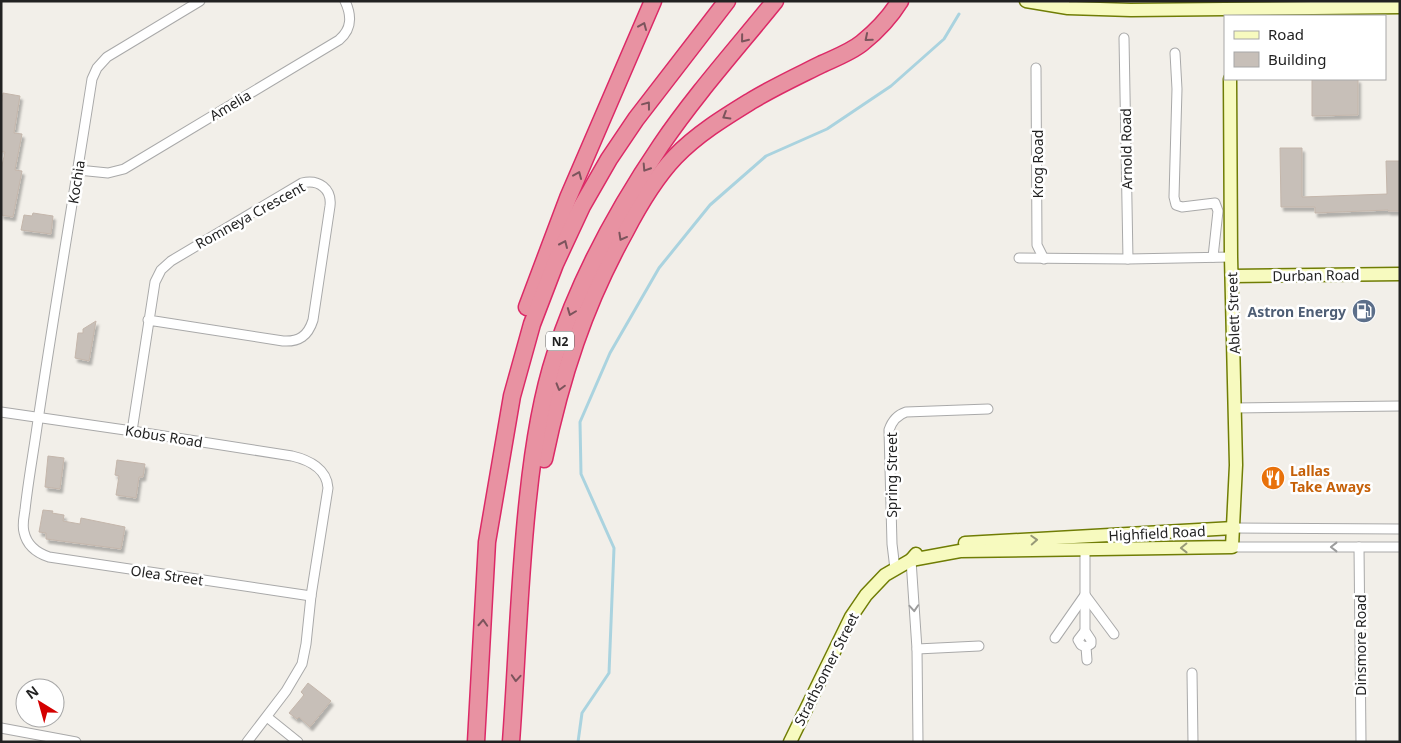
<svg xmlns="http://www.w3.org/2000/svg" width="1401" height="743" viewBox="0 0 1401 743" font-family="'Noto Sans',sans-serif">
<defs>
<filter id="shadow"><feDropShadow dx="2.5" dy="4" stdDeviation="1" flood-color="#0004"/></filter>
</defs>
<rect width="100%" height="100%" fill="#f2efe9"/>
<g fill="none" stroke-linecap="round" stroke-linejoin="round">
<polyline stroke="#aad3df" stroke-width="3" points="578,742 582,713 609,673 614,548 581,474 580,422 610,353 659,268 710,205 766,156 827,129 891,86 944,39 959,14"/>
</g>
<g fill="#c7bfb8" stroke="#c4b6ab" filter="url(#shadow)">
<polygon points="1312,79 1358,79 1358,115 1312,116"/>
<polygon points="3,93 20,96 14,133 22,134 15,170 22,171 13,217 1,215 1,170 5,152 1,152 1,106"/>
<polygon points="1280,148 1302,148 1302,197 1387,194 1386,161 1400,161 1400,211 1388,211 1388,210 1315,213 1315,207 1281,207"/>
<polygon points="33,213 53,216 51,234 21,230 24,215 32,216"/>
<polygon points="96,321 89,361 75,358 78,333 83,333 83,329"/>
<polygon points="48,456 64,458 60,489 45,487"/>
<polygon points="117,460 145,464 143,477 139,477 136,498 116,495 119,476 115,475"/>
<polygon points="43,510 53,511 52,513 64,515 63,521 80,524 81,518 125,527 121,549 46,539 46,533 39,532"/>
<polygon points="308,683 331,701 310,727 299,717 297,719 289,713 304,695 301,692"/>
</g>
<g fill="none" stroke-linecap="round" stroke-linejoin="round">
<g stroke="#a9a9a9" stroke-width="11">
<g id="street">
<path d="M 200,1 L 107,57 L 97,68 L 92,79 C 74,195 54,311 37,427 C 33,455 28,482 25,510 C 24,517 22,525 24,532 C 27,546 37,553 49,557 L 311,596"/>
<polyline points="1124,38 1128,259"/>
<polyline points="1175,53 1177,89 1174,197 1176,205 1182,207 1215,203 1218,211 1213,257"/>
<polyline points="1036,68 1037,245 1044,259"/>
<path d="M 78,170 L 108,173 L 124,169 L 339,40 C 352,29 352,16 345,1"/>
<polyline points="1019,258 1128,259 1231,257"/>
<polyline points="1235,408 1400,406"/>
<path d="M 1,412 L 132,431 L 292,456 C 309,460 327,469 328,488 L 311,596 L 306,644 L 302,664 L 286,691 L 247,742"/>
<path d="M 132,431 L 155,282 L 161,270 L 171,261 L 302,183 C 319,179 332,189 330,206 L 313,320 C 308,336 299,342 283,341 L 148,320"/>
<polyline points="1234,528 1400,529"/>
<polyline points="1232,547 1400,547"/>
<polyline points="1359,547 1361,742"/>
<polyline points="1085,550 1085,631 1091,640 1091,644 1086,647 1087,660"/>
<polyline points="911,560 917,649 918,742"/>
<path d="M 895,569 L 892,544 L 889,430 C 892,421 897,415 906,412 L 988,409"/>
<polyline points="1085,631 1078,640 1081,645 1086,647"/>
<polyline points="1055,638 1085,595 1114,634"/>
<polyline points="917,649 979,646"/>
<polyline points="1192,673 1193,742"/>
<polyline points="267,717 298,742"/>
<polyline points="1,728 76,742"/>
</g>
</g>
<g stroke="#707d05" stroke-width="15">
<g id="secondary">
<polyline points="1026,1 1068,8 1131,10 1400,7"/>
<polyline points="1232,276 1400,274"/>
<polyline points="965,543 1234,528"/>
<polyline points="911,560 960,551 1232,547 1236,465 1231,257 1230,79"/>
<polyline points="790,742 851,617 866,595 885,575 911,560 916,554"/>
</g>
</g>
<g stroke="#dc2a67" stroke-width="19">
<g id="highway">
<polyline points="527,307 568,198 653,1"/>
<path d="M 544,459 C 561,377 584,306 625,232 C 639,205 654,179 675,157 C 697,134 725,117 751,101 C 774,87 798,76 822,64 C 835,58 851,52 862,43 C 877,31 890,17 900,1"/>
<polyline points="476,742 487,542 512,396 532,324 555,264 582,206 609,159 636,119 727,1"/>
<path d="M 511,742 C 517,661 519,579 528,498 C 533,450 540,401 555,355 C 579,279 617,210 661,145 C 695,95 737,48 775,1"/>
</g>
</g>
<use href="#street" stroke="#fff" stroke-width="9"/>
<use href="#secondary" stroke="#f7fabf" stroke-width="12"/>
<use href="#highway" stroke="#e892a2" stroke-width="16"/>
</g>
<defs><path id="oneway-chevron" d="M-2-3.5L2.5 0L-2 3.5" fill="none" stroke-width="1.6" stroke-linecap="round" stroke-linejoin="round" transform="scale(1.25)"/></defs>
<g stroke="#7b545c">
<use href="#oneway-chevron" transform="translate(643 26) rotate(-67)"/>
<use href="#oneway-chevron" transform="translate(868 38) rotate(140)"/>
<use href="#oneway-chevron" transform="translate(744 39) rotate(129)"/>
<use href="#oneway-chevron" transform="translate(647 105) rotate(-53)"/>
<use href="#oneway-chevron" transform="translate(726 116) rotate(149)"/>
<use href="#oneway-chevron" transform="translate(646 168) rotate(123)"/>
<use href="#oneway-chevron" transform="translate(578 175) rotate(-67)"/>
<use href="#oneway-chevron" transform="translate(622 237) rotate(119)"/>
<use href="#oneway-chevron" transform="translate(564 244) rotate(-66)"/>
<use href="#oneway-chevron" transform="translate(571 312) rotate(111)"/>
<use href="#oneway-chevron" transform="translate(560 387) rotate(106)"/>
<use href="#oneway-chevron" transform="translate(483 623) rotate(-87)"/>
<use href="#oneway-chevron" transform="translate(516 678) rotate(94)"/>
</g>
<g stroke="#979978">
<use href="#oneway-chevron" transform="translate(1034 540) rotate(-3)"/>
<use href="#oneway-chevron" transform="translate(1184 548) rotate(179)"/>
</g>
<g stroke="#9c9c9c">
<use href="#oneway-chevron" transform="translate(1334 547) rotate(180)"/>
<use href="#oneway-chevron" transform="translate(914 608) rotate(86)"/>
</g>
<defs>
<g id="fuel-disc" transform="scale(1.25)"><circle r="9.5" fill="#5c6f8a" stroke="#fff"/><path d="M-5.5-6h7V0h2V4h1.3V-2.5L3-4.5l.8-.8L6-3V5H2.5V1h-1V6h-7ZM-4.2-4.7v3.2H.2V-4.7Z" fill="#fff"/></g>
<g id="restaurant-disc" transform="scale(1.25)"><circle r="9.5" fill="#e8710a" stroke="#fff"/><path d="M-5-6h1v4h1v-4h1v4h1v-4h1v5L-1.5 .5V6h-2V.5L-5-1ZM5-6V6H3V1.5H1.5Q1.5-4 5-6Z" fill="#fff"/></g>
</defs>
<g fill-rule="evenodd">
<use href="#fuel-disc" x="1364" y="311"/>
<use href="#restaurant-disc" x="1273" y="478"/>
</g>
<g text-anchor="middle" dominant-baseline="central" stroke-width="5" stroke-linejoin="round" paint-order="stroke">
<rect fill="#fff" stroke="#646464" stroke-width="1" x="546" y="331.5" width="28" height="19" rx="4"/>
<g font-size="12" font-weight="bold" fill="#222">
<text x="560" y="341">N2</text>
</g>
<g font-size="14" fill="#222" stroke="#fff">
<text transform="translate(230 105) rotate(-31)">Amelia</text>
<text transform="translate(1126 149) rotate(-91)">Arnold Road</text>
<text transform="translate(1037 164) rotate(-90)">Krog Road</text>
<text transform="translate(76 182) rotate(-81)">Kochia</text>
<text transform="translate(250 215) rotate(-29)">Romneya Crescent</text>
<text transform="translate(1316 275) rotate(-1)">Durban Road</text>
<text transform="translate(1233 313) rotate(-92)">Ablett Street</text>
<text transform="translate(164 436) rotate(9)">Kobus Road</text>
<text transform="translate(891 475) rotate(-90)">Spring Street</text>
<text transform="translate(1157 533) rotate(-3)">Highfield Road</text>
<text transform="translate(167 575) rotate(8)">Olea Street</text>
<text transform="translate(1360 645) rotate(-90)">Dinsmore Road</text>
<text transform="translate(826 669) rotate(-63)">Strathsomer Street</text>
</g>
<g font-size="14" font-weight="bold" fill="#4e5e75" stroke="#fff" text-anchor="end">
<text x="1346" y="311">Astron Energy</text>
</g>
<g font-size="14" font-weight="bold" fill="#c56008" stroke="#fff" text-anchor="start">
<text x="1290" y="470">Lallas<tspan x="1290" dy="16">Take Aways</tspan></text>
</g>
</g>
<rect width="1401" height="743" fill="none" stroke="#222222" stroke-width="5"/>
<rect x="1224" y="15" width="162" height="65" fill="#ffffff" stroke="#a7a7a7"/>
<rect x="1234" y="31" width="25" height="8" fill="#f7fabf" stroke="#a7a7a7"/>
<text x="1268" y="40" font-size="15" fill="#222222">Road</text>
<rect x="1234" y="52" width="25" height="15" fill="#c7bfb8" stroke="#a7a7a7"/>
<text x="1268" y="65" font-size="15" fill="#222222">Building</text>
<g transform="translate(40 703) rotate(323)"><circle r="24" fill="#ffffff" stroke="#a7a7a7"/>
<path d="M0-4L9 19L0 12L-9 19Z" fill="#d40000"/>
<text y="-8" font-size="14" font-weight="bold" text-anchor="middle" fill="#222222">N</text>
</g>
</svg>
